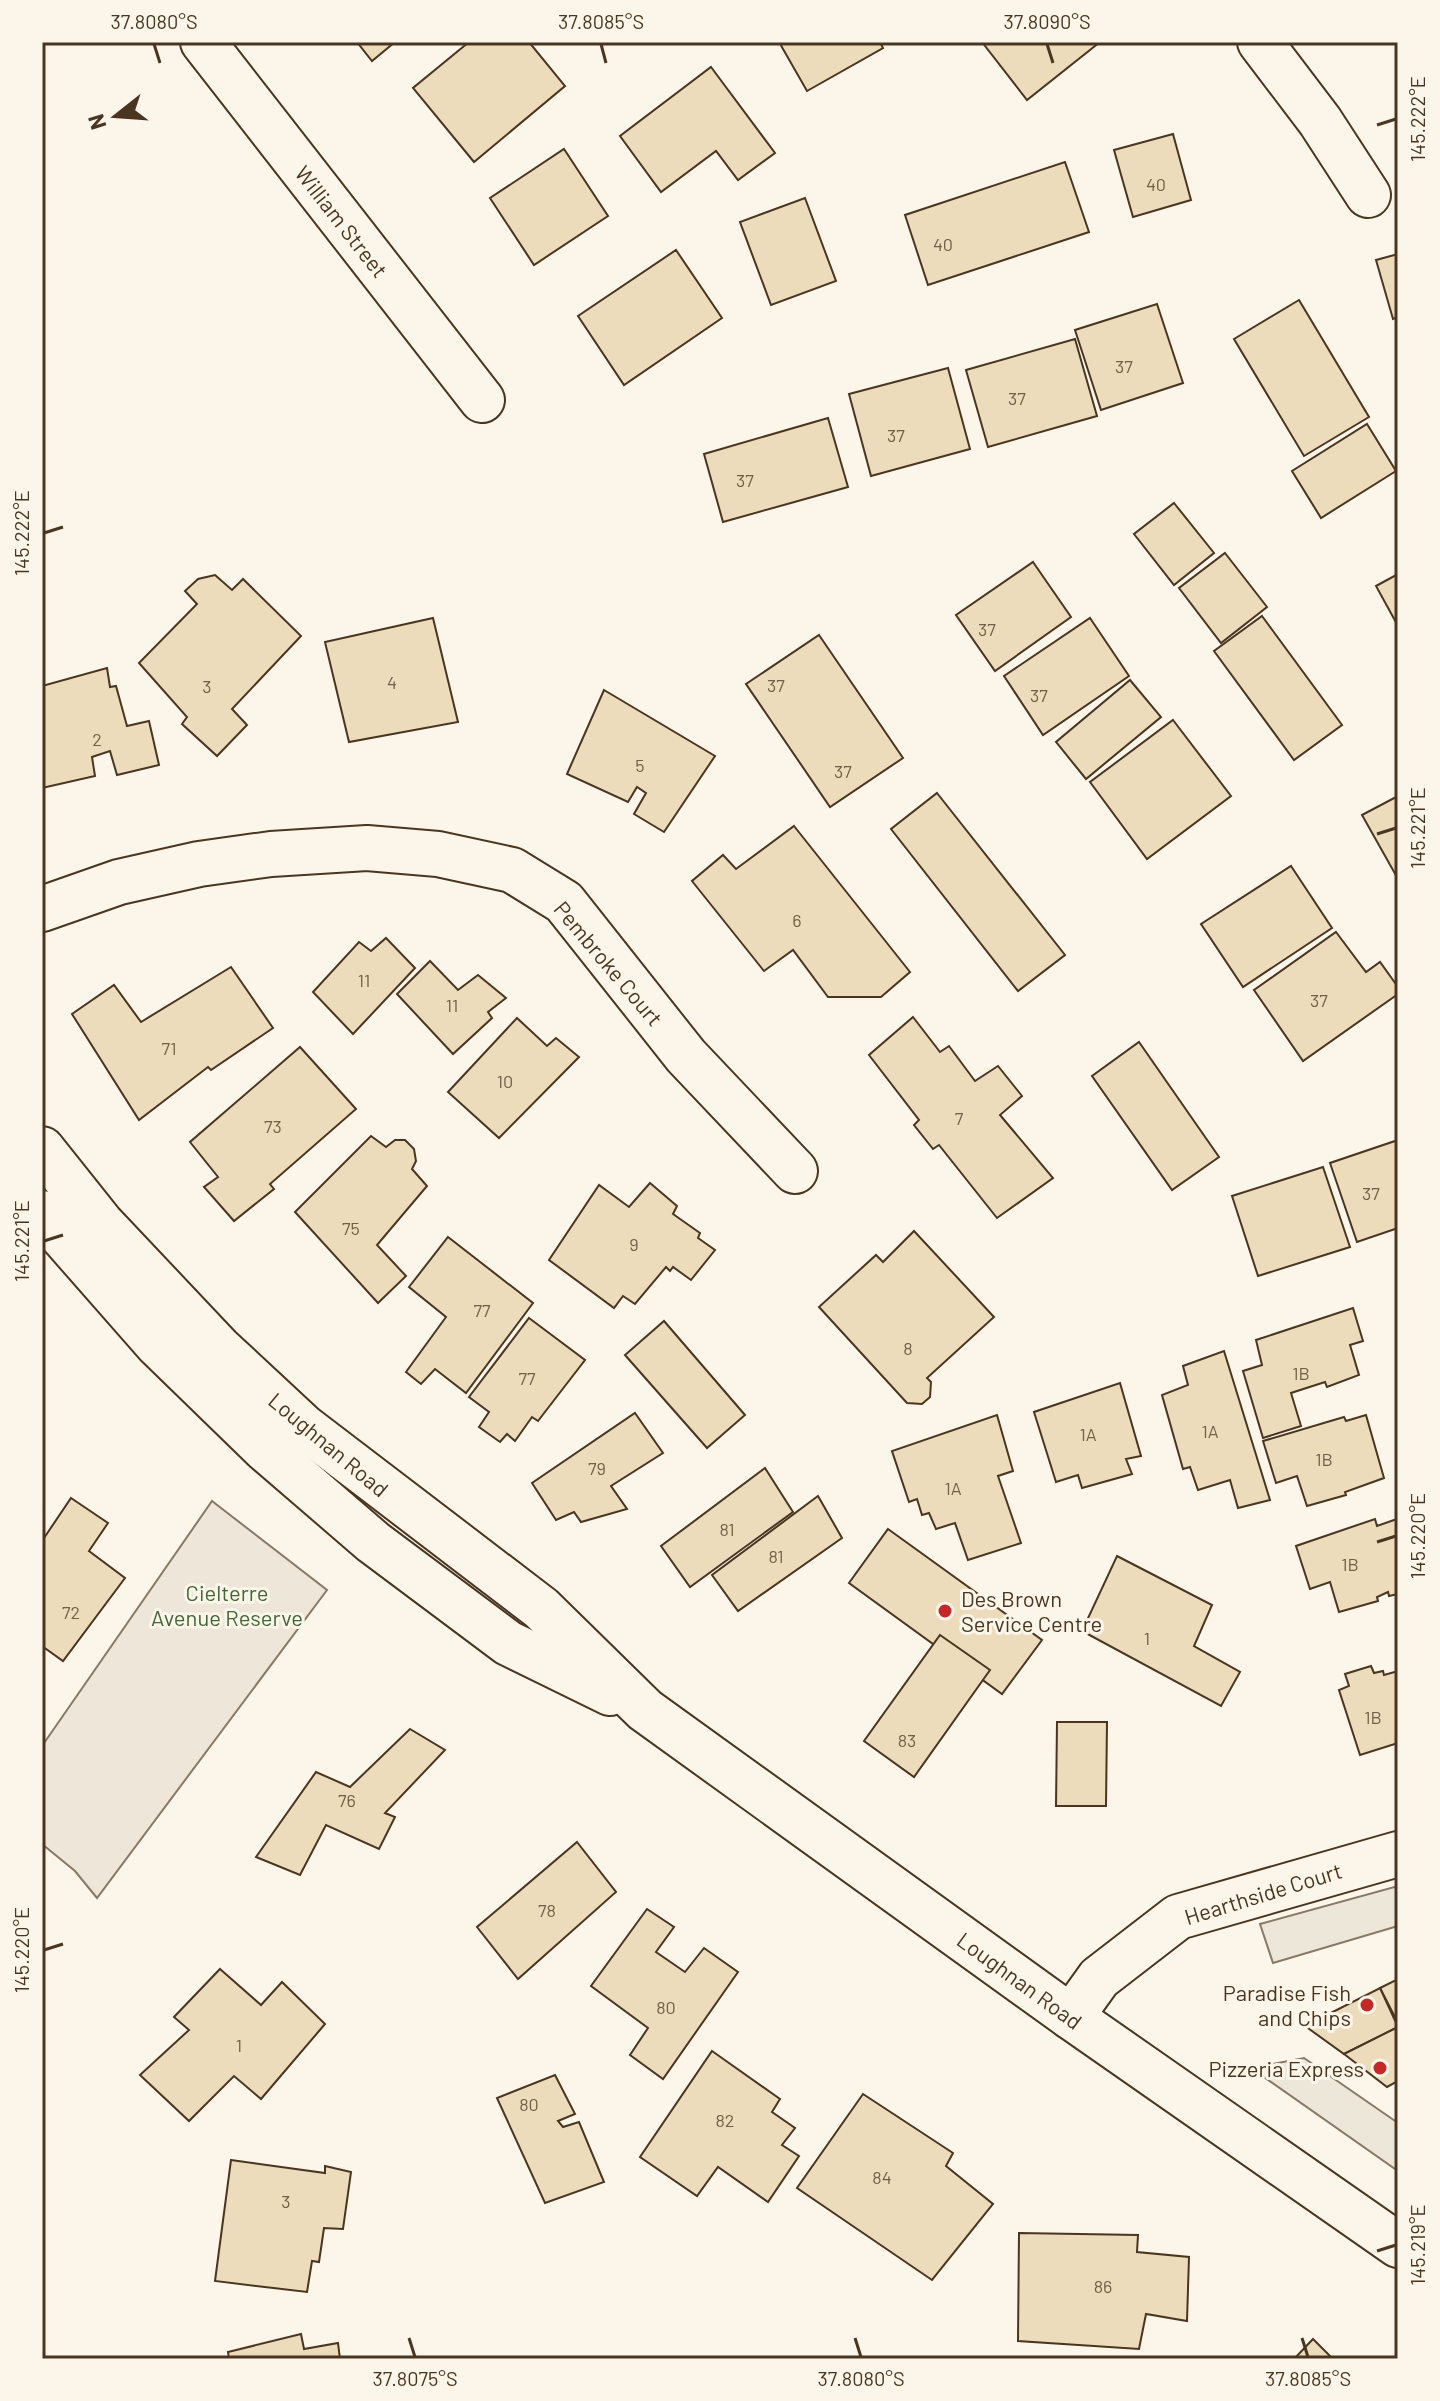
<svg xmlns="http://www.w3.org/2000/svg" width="1440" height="2401" viewBox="0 0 1440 2401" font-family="Barlow,sans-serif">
<rect width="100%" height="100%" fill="#fbf6e9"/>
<polygon fill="#ede6d9" stroke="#887966" stroke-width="2" points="212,1501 327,1590 97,1898 75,1871 42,1844 42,1746"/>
<g fill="#ede7d9" stroke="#887966" stroke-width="2">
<polygon points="1398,1886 1398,1926 1273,1963 1260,1924"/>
<polygon points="1304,2058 1398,2123 1398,2171 1251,2068"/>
</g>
<g fill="#ecdcbc" stroke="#4a3520" stroke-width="2">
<polygon points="357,42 395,42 372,61"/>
<polygon points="469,42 529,42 565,86 474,162 413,88"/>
<polygon points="779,42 880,42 883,48 807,91"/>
<polygon points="982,42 1100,42 1027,100"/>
<polygon points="711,67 775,153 738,180 716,151 661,192 620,136"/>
<polygon points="1173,134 1191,200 1133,217 1114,150"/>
<polygon points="564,149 608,216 534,265 490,198"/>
<polygon points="1065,162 1089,232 928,285 905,215"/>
<polygon points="805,198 836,281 771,305 740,222"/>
<polygon points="676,250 722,318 624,385 578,316"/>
<polygon points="1398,254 1398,317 1393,319 1376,260"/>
<polygon points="1299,300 1369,417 1304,456 1234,339"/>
<polygon points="1157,304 1183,383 1101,410 1075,330"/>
<polygon points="1075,339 1097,416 988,447 966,370"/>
<polygon points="948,368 970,449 871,476 849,394"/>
<polygon points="828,418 848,487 723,522 704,454"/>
<polygon points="1367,424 1396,471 1321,518 1292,471"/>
<polygon points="1174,503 1214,553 1174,585 1134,534"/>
<polygon points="1225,553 1267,607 1221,643 1179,588"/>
<polygon points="1033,562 1071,617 995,671 956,615"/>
<polygon points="1398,574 1398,626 1376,586"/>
<polygon points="215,575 232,590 243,579 301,636 232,709 247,725 217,756 182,724 187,717 139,663 197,604 185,591 198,579"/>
<polygon points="1262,616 1342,725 1294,760 1214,651"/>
<polygon points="433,618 458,722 349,742 325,642"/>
<polygon points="1090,618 1129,676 1043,735 1004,676"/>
<polygon points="819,635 903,758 830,807 746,684"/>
<polygon points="107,668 110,687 116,686 127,726 149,721 159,765 117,775 110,751 92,757 95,776 42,788 42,686"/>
<polygon points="1130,680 1161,717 1086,779 1056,742"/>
<polygon points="604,690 715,756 664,832 634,814 646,793 637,787 628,802 567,774"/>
<polygon points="1173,720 1231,796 1147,859 1090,782"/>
<polygon points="937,793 1065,955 1018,991 891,829"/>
<polygon points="1398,796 1398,879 1362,815"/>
<polygon points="794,826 910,972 881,997 828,997 793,950 764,971 692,881 723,855 736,869"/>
<polygon points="1291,866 1332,928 1243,987 1201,924"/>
<polygon points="1336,932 1366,972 1380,962 1398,987 1398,994 1303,1061 1254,990"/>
<polygon points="386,938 415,968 353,1034 313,992 359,942 371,951"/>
<polygon points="430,961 458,990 478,975 506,998 488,1012 492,1018 453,1054 397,994"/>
<polygon points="231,967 273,1028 211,1070 208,1067 139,1120 72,1014 114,985 141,1022"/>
<polygon points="913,1017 940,1052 949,1046 975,1081 998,1066 1022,1096 1000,1115 1053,1178 997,1218 939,1145 933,1149 914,1125 919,1120 869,1055"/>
<polygon points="517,1018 547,1046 556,1038 579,1057 499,1138 448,1092"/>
<polygon points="1139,1042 1219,1157 1172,1190 1092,1076"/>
<polygon points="300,1047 356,1109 270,1184 274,1189 234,1221 204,1187 218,1177 190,1142"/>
<polygon points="371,1136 386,1147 395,1140 405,1140 414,1149 416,1161 412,1169 427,1186 377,1245 406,1276 378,1303 295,1212"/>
<polygon points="1398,1140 1398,1228 1357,1242 1330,1163"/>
<polygon points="1323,1167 1350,1247 1258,1276 1232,1196"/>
<polygon points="650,1183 677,1206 673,1214 700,1233 698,1238 715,1250 691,1280 673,1267 670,1271 666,1267 635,1304 623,1296 614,1308 549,1260 599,1185 629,1207"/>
<polygon points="914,1231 994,1317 927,1378 931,1382 930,1397 922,1404 907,1403 819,1307 876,1255 883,1262"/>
<polygon points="448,1237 533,1303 466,1393 435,1369 421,1384 406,1372 446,1317 409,1287"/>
<polygon points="1353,1308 1363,1341 1350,1345 1359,1375 1327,1387 1325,1382 1291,1393 1301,1426 1263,1438 1243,1371 1262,1365 1256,1340"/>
<polygon points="529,1318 585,1360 538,1421 532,1417 515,1441 507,1434 500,1442 479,1427 489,1412 469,1397"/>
<polygon points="664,1321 745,1415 707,1448 625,1355"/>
<polygon points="1224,1351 1270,1500 1238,1508 1230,1480 1198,1490 1190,1467 1183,1469 1162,1395 1188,1385 1183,1366"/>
<polygon points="1120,1383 1141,1456 1126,1459 1132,1474 1082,1488 1078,1475 1056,1482 1034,1412"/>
<polygon points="635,1413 663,1453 611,1486 627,1509 581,1522 574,1512 556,1520 532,1483"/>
<polygon points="997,1415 1013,1471 998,1476 1021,1543 968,1560 955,1523 936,1529 929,1513 922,1515 917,1499 909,1502 892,1451"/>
<polygon points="1366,1415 1384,1478 1345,1492 1346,1495 1307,1506 1297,1476 1276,1483 1263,1441 1344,1417 1346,1421"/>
<polygon points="765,1468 793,1512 690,1587 661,1546"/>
<polygon points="818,1496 842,1538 738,1611 712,1575"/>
<polygon points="71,1498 108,1523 89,1551 125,1578 63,1661 42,1646 42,1541"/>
<polygon points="1375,1519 1377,1526 1397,1519 1398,1594 1389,1596 1388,1592 1377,1597 1378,1601 1339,1612 1330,1582 1310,1589 1296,1546"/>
<polygon points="888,1529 1042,1640 1002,1694 849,1583"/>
<polygon points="1117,1556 1212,1605 1194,1646 1240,1672 1221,1706 1082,1631"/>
<polygon points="940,1635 990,1670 914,1777 864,1741"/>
<polygon points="1371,1666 1374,1673 1383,1671 1384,1675 1398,1671 1398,1743 1360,1755 1339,1690 1349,1686 1345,1674"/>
<polygon points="1057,1722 1107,1722 1106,1806 1056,1806"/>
<polygon points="410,1729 445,1750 385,1813 395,1817 379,1849 326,1825 300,1875 256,1857 316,1772 350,1787"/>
<polygon points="577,1842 616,1892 518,1979 477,1927"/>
<polygon points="647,1909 674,1927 656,1952 685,1972 704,1948 738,1972 663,2079 630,2055 648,2028 591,1986"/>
<polygon points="220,1969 261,2005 282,1982 325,2024 261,2099 234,2076 189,2121 140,2075 189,2030 174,2017"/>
<polygon points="1398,1979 1398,2023 1380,1988"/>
<polygon points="1380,1988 1398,2027 1344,2054 1305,2026"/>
<polygon points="1398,2027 1398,2081 1387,2087 1344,2054"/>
<polygon points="712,2051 780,2099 772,2112 795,2128 782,2145 799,2156 768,2202 718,2167 697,2196 640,2157"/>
<polygon points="555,2075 575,2114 558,2121 563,2127 579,2122 604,2182 545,2203 497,2098"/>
<polygon points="863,2094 953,2153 946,2166 993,2204 932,2280 797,2188"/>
<polygon points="231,2160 325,2173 325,2166 351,2172 343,2229 324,2228 319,2262 312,2261 307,2292 215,2281"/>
<polygon points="1019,2233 1138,2235 1137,2252 1189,2257 1187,2321 1146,2314 1139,2349 1018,2341"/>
<polygon points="301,2334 304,2349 338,2343 340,2359 229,2359 228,2352"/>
<polygon points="1313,2339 1333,2359 1294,2359"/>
</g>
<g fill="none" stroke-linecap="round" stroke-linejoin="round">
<g stroke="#4a3520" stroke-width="48">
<g id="street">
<polyline points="203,42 482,400"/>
<polyline points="1260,42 1320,121 1368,195"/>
<polyline points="42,909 119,882 199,864 271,854 367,848 438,854 512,870 564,902 686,1056 795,1171"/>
<polyline points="1071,2017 1099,1978 1178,1917 1398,1854"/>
</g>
</g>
<g stroke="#4a3520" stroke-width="48">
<g id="secondary">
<polyline points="42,1149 101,1223 219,1348 304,1427 541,1608 645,1710 1071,2017 1398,2245"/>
<polyline points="42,1213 157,1344 265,1449 373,1542 508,1643 610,1693"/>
</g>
</g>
<use href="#street" stroke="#fbf6e9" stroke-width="44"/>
<use href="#secondary" stroke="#fbf6e9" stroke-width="44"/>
</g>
<path fill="none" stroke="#4a3520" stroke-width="3" d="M 154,44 L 160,63M 601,44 L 606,63M 1047,44 L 1053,63M 1377,125 L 1396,119M 44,533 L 63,527M 1377,834 L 1396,828M 44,1241 L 63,1235M 1377,1542 L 1396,1536M 44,1950 L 63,1944M 1377,2251 L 1396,2245M 409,2338 L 415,2357M 855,2338 L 861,2357M 1302,2338 L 1308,2357"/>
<g fill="#c62828" stroke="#fbf6e9" stroke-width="3">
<circle cx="945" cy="1611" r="8"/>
<circle cx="1367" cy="2005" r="8"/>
<circle cx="1380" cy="2068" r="8"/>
</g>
<g text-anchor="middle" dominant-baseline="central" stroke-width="6" stroke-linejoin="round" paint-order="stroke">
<g font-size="18" fill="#725f47">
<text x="1156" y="184">40</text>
<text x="943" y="244">40</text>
<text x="1124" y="366">37</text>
<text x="1017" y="398">37</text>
<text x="896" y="435">37</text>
<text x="745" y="480">37</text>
<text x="987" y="629">37</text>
<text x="392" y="682">4</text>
<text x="776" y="685">37</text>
<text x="207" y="686">3</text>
<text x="1039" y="695">37</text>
<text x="97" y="739">2</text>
<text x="640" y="765">5</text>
<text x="843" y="771">37</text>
<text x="797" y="920">6</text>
<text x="364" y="980">11</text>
<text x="1319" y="1000">37</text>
<text x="452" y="1005">11</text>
<text x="169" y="1048">71</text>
<text x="505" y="1081">10</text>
<text x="959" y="1118">7</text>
<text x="273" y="1126">73</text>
<text x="1371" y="1193">37</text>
<text x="351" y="1228">75</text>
<text x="634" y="1244">9</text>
<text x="482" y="1310">77</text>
<text x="908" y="1348">8</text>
<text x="1301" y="1373">1B</text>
<text x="527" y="1378">77</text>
<text x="1210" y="1431">1A</text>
<text x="1088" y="1434">1A</text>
<text x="1324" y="1459">1B</text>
<text x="597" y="1468">79</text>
<text x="953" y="1488">1A</text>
<text x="727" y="1529">81</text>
<text x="776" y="1556">81</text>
<text x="1350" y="1564">1B</text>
<text x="71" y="1612">72</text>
<text x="1147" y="1638">1</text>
<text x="1373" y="1717">1B</text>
<text x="907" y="1740">83</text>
<text x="347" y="1800">76</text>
<text x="547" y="1910">78</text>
<text x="666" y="2007">80</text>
<text x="239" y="2045">1</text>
<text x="529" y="2104">80</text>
<text x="725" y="2120">82</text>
<text x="882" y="2177">84</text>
<text x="286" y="2201">3</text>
<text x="1103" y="2286">86</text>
</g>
<g font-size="22" fill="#4a3520" stroke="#fbf6e9">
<text transform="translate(342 221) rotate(52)">William Street</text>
<text transform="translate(609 963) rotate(50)">Pembroke Court</text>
<text transform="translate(329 1444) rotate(40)">Loughnan Road</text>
<text transform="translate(1263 1893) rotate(-17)">Hearthside Court</text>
<text transform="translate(1020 1980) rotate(36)">Loughnan Road</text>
</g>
<g font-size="22" fill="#436837" stroke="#fbf6e9">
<text x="227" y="1592">Cielterre<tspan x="227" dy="25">Avenue Reserve</tspan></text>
</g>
<g font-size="22" fill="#4a3520" stroke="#fbf6e9" text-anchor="end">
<text x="961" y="1598" text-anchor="start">Des Brown<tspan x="961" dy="25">Service Centre</tspan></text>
<text x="1351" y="1992">Paradise Fish<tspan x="1351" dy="25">and Chips</tspan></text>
<text x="1364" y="2068">Pizzeria Express</text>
</g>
</g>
<rect width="1440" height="2401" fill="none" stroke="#fbf6e9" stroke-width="88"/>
<g transform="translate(116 116) rotate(253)" stroke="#fbf6e9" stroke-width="6" paint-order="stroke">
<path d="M0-6L14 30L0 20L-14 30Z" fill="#4a3520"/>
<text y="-12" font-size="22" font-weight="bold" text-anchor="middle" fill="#4a3520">N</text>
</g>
<rect x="44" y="44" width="1352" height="2313" fill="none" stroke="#4a3520" stroke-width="3"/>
<g font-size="20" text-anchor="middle" fill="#4a3520">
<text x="154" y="29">37.8080°S</text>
<text x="601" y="29">37.8085°S</text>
<text x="1047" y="29">37.8090°S</text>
<text transform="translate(1418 119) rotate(-90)" y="7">145.222°E</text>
<text transform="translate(22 533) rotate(-90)" y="7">145.222°E</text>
<text transform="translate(1418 828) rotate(-90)" y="7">145.221°E</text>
<text transform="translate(22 1241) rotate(-90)" y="7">145.221°E</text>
<text transform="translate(1418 1536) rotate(-90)" y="7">145.220°E</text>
<text transform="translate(22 1950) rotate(-90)" y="7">145.220°E</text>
<text transform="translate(1418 2245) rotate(-90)" y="7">145.219°E</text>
<text x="415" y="2386">37.8075°S</text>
<text x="861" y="2386">37.8080°S</text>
<text x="1308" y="2386">37.8085°S</text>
</g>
</svg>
